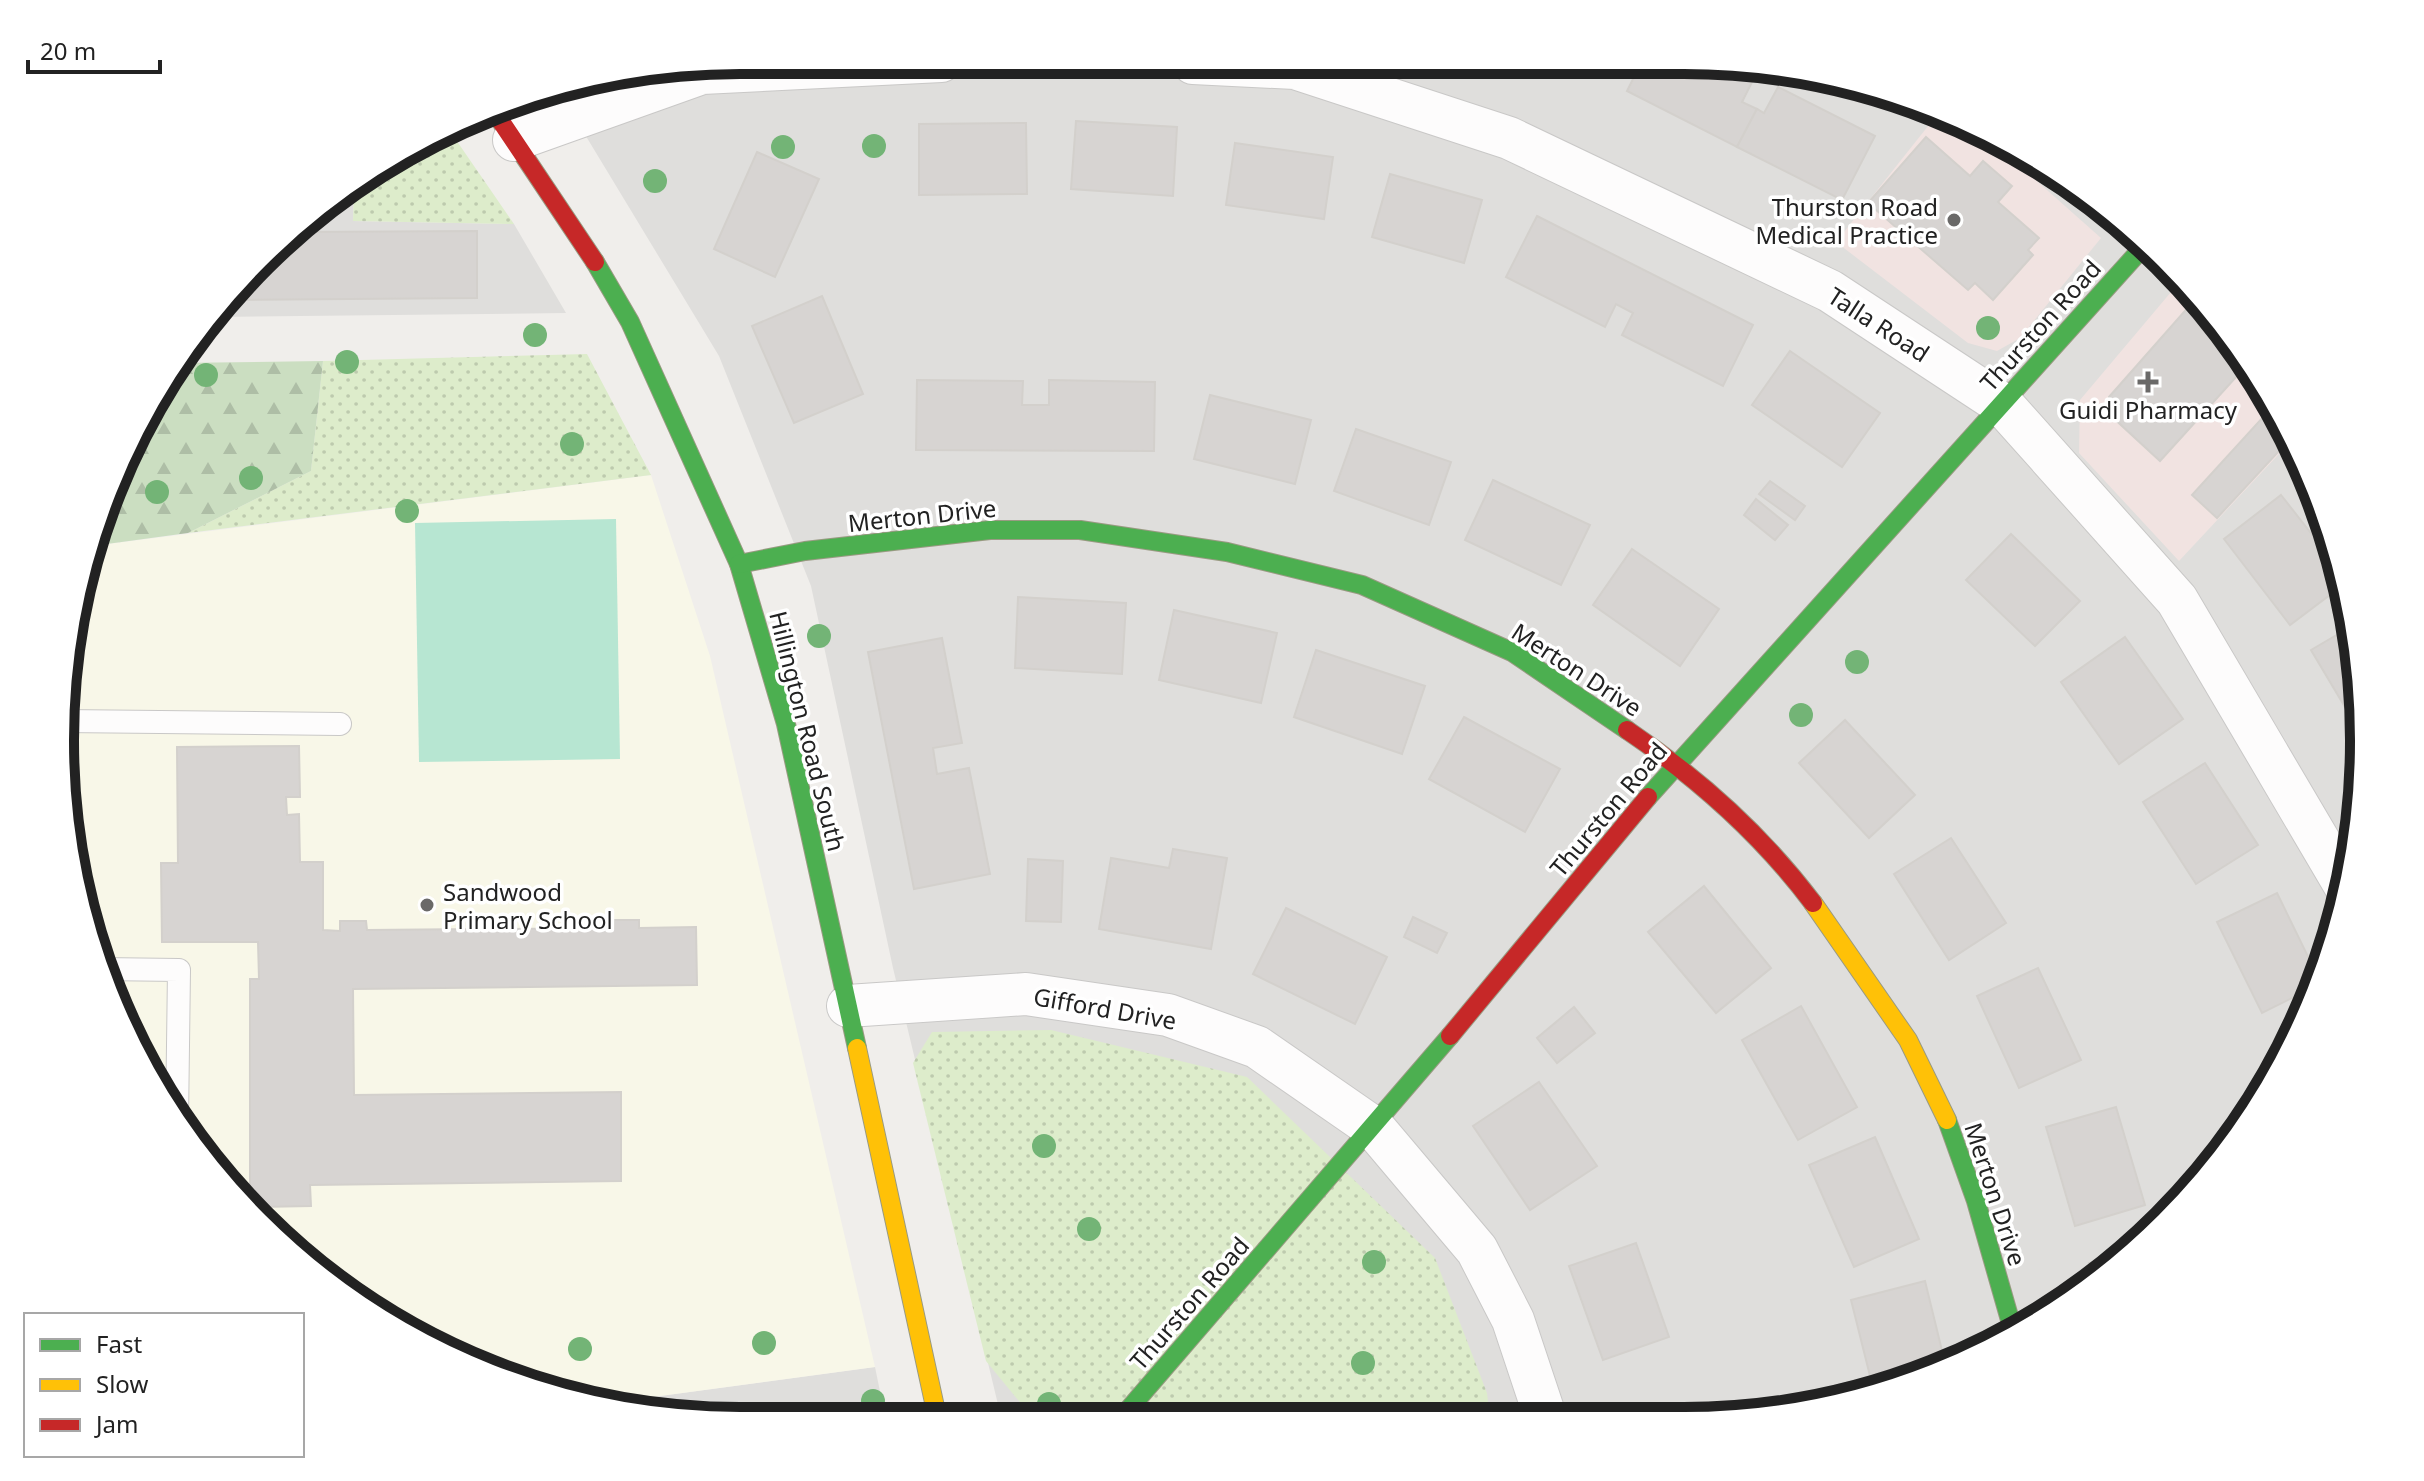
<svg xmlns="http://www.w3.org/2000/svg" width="2424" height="1481" viewBox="0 0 2424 1481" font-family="'Noto Sans',sans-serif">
<defs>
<pattern id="grass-dots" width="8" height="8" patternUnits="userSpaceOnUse" patternTransform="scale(2)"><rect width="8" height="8" fill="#ddeccb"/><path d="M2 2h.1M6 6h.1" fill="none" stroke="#bdcaae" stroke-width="1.8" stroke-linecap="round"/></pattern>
<pattern id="forest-firs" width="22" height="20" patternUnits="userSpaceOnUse" patternTransform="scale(2)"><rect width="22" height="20" fill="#cbdec1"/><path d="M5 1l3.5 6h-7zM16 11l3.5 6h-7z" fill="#aebea6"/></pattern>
</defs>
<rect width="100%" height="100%" fill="#f0eeeb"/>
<g fill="#dfdedc">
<polygon points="741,60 1772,66 1944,112 2097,200 2195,291 2273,400 2328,521 2358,651 2363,785 2341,916 2294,1041 2224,1154 2133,1252 2023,1330 1860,1398 1728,1420 1001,1417 893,968 811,586 719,356 558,90"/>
<polygon points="354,186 353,221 514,224 566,313 218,317 327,200"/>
<polygon points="875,1367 885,1416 652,1415 608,1403"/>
</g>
<g fill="#f1e3e1">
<polygon points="1940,111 1986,136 2101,238 2020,338 1997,351 1968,343 1836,242"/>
<polygon points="2182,279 2195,291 2273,400 2291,441 2179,561 2079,453 2080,400"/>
</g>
<polygon fill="#f8f7e8" points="651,475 710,656 875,1367 608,1403 481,1369 327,1281 175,1119 96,959 78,851 78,633 92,546"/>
<g fill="url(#grass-dots)">
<polygon points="452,134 514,224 353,221 354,186"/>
<polygon points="587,354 651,475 188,533 311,471 323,361"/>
<polygon points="1051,1030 1247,1077 1435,1258 1487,1393 1490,1419 1032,1417 986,1361 913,1063 932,1032"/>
</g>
<polygon fill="url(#forest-firs)" points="323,361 311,471 188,533 92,546 96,522 174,363"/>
<polygon fill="#b7e6d2" points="616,519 620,759 419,762 415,523"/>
<g fill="#d7d4d2" stroke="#d3d0cc" stroke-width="2">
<polygon points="1549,65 1590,65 1586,77"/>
<polygon points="1640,65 1734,66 1755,76 1742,102 1757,109 1737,147 1627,91"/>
<polygon points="1778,87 1875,136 1842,200 1737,147 1757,109 1764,113"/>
<polygon points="1076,121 1177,127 1173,196 1071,189"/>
<polygon points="1026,123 1027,194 919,195 919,124"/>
<polygon points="1926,137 1970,176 1983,161 2012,186 1998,202 2039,238 2028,250 2033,255 1993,300 1975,283 1968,290 1868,203"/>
<polygon points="1235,143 1333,157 1324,219 1226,205"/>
<polygon points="757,152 819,179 775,277 714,249"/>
<polygon points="1390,174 1482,200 1464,263 1372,237"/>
<polygon points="1537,216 1753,325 1723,386 1622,335 1633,313 1616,304 1605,327 1506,277"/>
<polygon points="477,231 477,298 233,300 297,232"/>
<polygon points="822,296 863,394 794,423 752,326"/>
<polygon points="2198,296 2247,365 2160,461 2109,414 2109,397"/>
<polygon points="1790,351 1880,413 1842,467 1752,405"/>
<polygon points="917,380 1023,381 1022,405 1049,405 1049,380 1155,382 1154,451 916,450"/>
<polygon points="1210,395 1311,420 1295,484 1194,459"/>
<polygon points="2275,404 2290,439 2217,518 2192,495"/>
<polygon points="1356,429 1451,462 1429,525 1334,491"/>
<polygon points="1493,480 1590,525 1561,585 1465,540"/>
<polygon points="1770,481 1805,506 1795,520 1759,494"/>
<polygon points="2281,495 2339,569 2343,585 2290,625 2224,539"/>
<polygon points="1756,499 1788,525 1775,540 1744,515"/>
<polygon points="2011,534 2080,601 2035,646 1966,580"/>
<polygon points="1632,549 1719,609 1680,666 1593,605"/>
<polygon points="1018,597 1126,603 1122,674 1015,668"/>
<polygon points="1174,610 1277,633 1261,703 1159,680"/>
<polygon points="2352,626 2358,651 2361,734 2311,650"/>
<polygon points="2125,637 2183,719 2119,764 2061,682"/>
<polygon points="942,638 962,743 933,748 937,774 969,768 990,874 914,889 868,652"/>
<polygon points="1316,650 1425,686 1402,754 1294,717"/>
<polygon points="1464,717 1560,769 1525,832 1429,779"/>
<polygon points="1845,720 1915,795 1869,838 1799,763"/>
<polygon points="299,746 300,797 286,797 287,815 299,814 300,862 323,862 323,930 340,931 340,921 366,921 367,930 477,929 477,921 502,921 502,929 614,928 614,920 639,920 639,928 696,927 697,985 353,989 354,1095 621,1092 621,1181 310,1185 311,1206 258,1207 250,1199 250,979 259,979 258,942 162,942 161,863 178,863 177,747"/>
<polygon points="2205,763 2258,845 2196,884 2143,802"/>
<polygon points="1951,838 2006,923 1949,960 1894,874"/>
<polygon points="1173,849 1227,858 1211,949 1099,929 1111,858 1169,868"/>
<polygon points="1028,859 1063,861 1061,922 1026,921"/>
<polygon points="1704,886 1771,968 1716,1013 1648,932"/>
<polygon points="2277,893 2318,977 2314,987 2262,1013 2217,922"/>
<polygon points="1286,908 1387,957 1355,1024 1253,974"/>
<polygon points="1413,917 1447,933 1437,953 1404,937"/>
<polygon points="2038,968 2081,1060 2019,1088 1977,996"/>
<polygon points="1801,1006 1857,1107 1798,1140 1742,1040"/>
<polygon points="1574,1007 1595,1033 1557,1063 1537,1038"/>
<polygon points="2291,1046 2280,1064 2275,1052"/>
<polygon points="1539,1082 1597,1166 1530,1210 1473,1126"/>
<polygon points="2116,1107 2145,1205 2075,1226 2046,1127"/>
<polygon points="1875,1137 1919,1239 1854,1267 1809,1165"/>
<polygon points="1636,1243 1669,1337 1603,1360 1569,1266"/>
<polygon points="2127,1256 2092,1281 2089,1263"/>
<polygon points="1925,1281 1945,1363 1874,1392 1851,1300"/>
</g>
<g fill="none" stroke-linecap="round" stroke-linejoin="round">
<g stroke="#c9c8c7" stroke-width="24">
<g id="lane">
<polyline points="63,721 340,724"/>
<polyline points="101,969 179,970 177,1121"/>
</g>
</g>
<g stroke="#c9c8c7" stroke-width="44">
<g id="street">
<polyline points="1193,63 1295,68 1509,138 1830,291 2002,404 2177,600 2346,887"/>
<polyline points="514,140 702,73 941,61"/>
<polyline points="848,1006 1026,994 1168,1015 1257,1047 1374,1128 1477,1250 1513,1320 1546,1419"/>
</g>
</g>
<g stroke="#999a82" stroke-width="20">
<g id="fast">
<polyline points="595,262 630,322 739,564 786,724 857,1048"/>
<polyline points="739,564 805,551 990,530 1080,530 1227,552 1362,585 1512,652 1627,730"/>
<polyline points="1648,797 2145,245"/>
<polyline points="1947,1120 1976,1201 2014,1334"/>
<polyline points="1122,1417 1450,1036"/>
</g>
</g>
<g stroke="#999a82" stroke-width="20">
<g id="slow">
<polyline points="1813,903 1908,1040 1947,1120"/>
<polyline points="857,1048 937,1416"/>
</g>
</g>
<g stroke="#999a82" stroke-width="20">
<g id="jam">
<polyline points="494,111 595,262"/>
<path d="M 1627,730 C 1698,778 1761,834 1813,903"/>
<polyline points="1450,1036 1648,797"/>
</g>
</g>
<use href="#lane" stroke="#fdfcfc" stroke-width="22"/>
<use href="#street" stroke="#fdfcfc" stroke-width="42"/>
<use href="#fast" stroke="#4caf50" stroke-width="18"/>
<use href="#slow" stroke="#ffc107" stroke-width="18"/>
<use href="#jam" stroke="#c62828" stroke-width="18"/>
</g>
<g fill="#73b476">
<circle cx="874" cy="146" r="12"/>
<circle cx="783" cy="147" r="12"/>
<circle cx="655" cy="181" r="12"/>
<circle cx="1988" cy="328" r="12"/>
<circle cx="535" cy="335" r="12"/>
<circle cx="347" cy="362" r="12"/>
<circle cx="206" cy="375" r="12"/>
<circle cx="572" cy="444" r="12"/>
<circle cx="251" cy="478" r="12"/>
<circle cx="157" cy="492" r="12"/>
<circle cx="407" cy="511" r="12"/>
<circle cx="819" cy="636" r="12"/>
<circle cx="1857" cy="662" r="12"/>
<circle cx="1801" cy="715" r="12"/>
<circle cx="1044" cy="1146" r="12"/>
<circle cx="1089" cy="1229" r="12"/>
<circle cx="1374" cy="1262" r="12"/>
<circle cx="764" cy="1343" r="12"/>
<circle cx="580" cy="1349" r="12"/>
<circle cx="1363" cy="1363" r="12"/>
<circle cx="873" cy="1401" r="12"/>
<circle cx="1049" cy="1404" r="12"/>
</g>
<g fill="#6a6968" stroke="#fff" stroke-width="3">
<circle cx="1954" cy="220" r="8"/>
<path d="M2144 370h8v8h8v8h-8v8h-8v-8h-8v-8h8z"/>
<circle cx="427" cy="905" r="8"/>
</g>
<g text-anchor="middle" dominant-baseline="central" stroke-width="7" stroke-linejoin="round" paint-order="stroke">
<g font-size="24" fill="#222" stroke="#fff" text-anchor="end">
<text x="1938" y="206">Thurston Road<tspan x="1938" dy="28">Medical Practice</tspan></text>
<text x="2148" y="409" text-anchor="middle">Guidi Pharmacy</text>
<text x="443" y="891" text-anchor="start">Sandwood<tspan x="443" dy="28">Primary School</tspan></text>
</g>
<g font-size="24" fill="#222" stroke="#fff">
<text transform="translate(1879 324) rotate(33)">Talla Road</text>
<text transform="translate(2040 325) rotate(-48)">Thurston Road</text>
<text transform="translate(922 515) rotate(-6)">Merton Drive</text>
<text transform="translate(1577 669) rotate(33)">Merton Drive</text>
<text transform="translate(808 731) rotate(76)">Hillington Road South</text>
<text transform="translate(1608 809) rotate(-50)">Thurston Road</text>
<text transform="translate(1105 1008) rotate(10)">Gifford Drive</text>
<text transform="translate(1996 1194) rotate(72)">Merton Drive</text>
<text transform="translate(1189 1303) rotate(-49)">Thurston Road</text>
</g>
</g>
<path d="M0 0H2424V1481H0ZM740 74H1684A666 666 0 0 1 2350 740V741A666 666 0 0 1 1684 1407H740A666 666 0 0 1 74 741V740A666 666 0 0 1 740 74Z" fill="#fff" fill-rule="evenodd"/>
<path fill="none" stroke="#222" stroke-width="10" d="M740 74H1684A666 666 0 0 1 2350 740V741A666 666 0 0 1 1684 1407H740A666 666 0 0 1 74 741V740A666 666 0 0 1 740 74Z"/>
<rect x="24" y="1313" width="280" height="144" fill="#ffffff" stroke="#a7a7a7" stroke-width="2"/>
<rect x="40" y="1339" width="40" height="12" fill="#4caf50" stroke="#a7a7a7" stroke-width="2"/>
<text x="96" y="1353" font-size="24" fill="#222222">Fast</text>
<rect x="40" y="1379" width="40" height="12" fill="#ffc107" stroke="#a7a7a7" stroke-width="2"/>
<text x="96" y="1393" font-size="24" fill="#222222">Slow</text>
<rect x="40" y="1419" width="40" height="12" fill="#c62828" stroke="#a7a7a7" stroke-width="2"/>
<text x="96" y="1433" font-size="24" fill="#222222">Jam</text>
<path d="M28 60v12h132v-12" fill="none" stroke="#222222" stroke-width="4"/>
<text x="40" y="60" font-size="24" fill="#222222" stroke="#ffffff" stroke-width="6" paint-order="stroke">20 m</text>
</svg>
